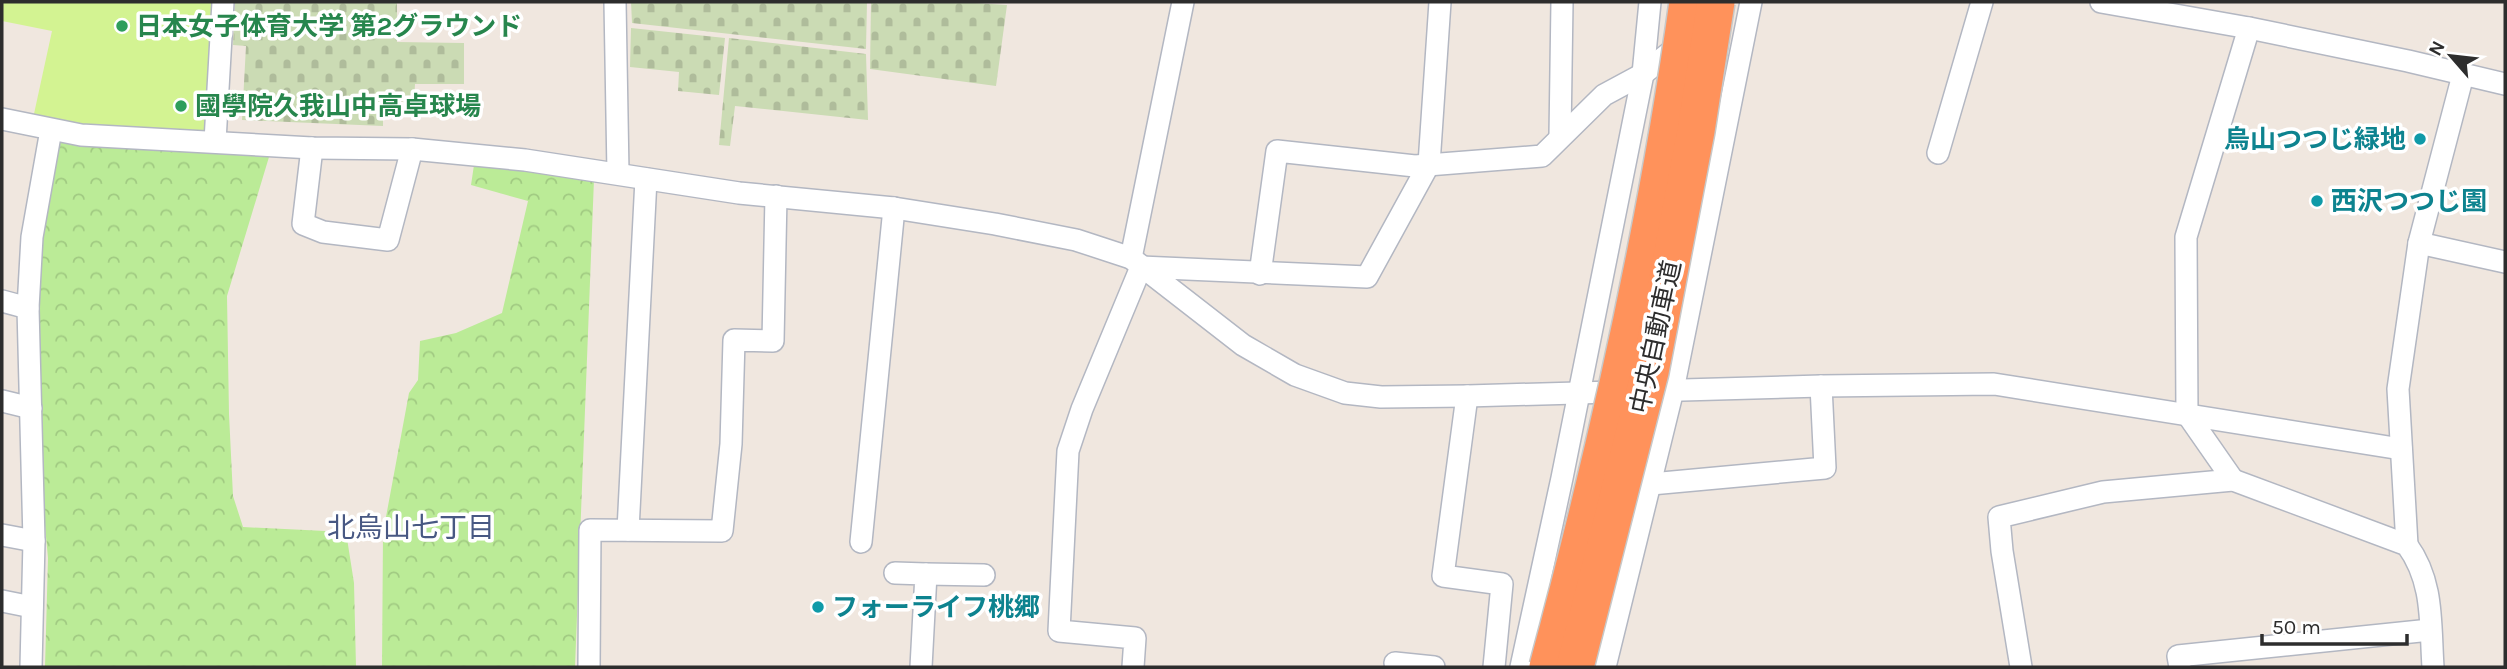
<svg xmlns="http://www.w3.org/2000/svg" width="2507" height="669" viewBox="0 0 2507 669" font-family="Karla,'Noto Sans JP',sans-serif">
<defs>
<pattern id="forest-crowns" width="20" height="18" patternUnits="userSpaceOnUse" patternTransform="scale(1.75)"><rect width="20" height="18" fill="#bbeb97"/><path d="M2 6a3 3 0 1 1 6 0M12 15a3 3 0 1 1 6 0" fill="none" stroke="#a1ca82"/></pattern>
<pattern id="cemetery-stones" width="16" height="16" patternUnits="userSpaceOnUse" patternTransform="scale(1.75)"><rect width="16" height="16" fill="#cbdbb4"/><path d="M2 7V4a2 2 0 0 1 4 0v3zM10 15v-3a2 2 0 0 1 4 0v3z" fill="#afbc9b"/></pattern>
</defs>
<rect width="100%" height="100%" fill="#f0e7df"/>
<g fill="url(#forest-crowns)">
<polygon points="54,142 105,148 178,145 217,147 269,157 227,296 229,414 233,496 243,527 346,532 354,583 356,667 45,667 48,558 40,471 37,291"/>
<polygon points="474,165 594,179 575,667 382,667 383,533 409,393 418,380 420,341 456,333 502,313 528,201 471,185"/>
</g>
<g fill="url(#cemetery-stones)">
<polygon points="235,2 397,2 397,42 464,43 464,84 415,84 414,102 383,101 383,126 242,120 246,46 233,45"/>
<polygon points="631,2 867,2 866,49 632,23"/>
<polygon points="871,2 959,2 1007,5 996,86 870,69"/>
<polygon points="631,28 725,38 719,95 678,91 679,72 630,67"/>
<polygon points="729,38 866,54 868,120 735,106 730,146 719,145"/>
</g>
<polygon fill="#d3f392" points="2,2 219,2 211,131 146,132 32,123 52,31 2,21"/>
<g fill="none" stroke-linecap="round" stroke-linejoin="round">
<g stroke="#b3b7c2" stroke-width="24">
<g id="minor">
<polyline points="615,2 618,173"/>
<polyline points="2101,2 2249,28 2408,61 2505,84"/>
<polyline points="2,119 81,135 312,148 412,149 525,160 739,193 894,208 995,224 1076,240 1131,258 1243,345 1295,375 1345,393 1381,397 1467,396 1821,386 1994,384 2401,449"/>
<polyline points="1560,136 1562,2"/>
<polyline points="215,141 223,2"/>
<polyline points="312,148 303,224 323,232 388,240 412,149"/>
<polyline points="1938,153 1982,2"/>
<polyline points="2419,243 2505,262"/>
<polyline points="1131,258 1183,2"/>
<polyline points="1260,274 1277,151 1415,166 1542,156 1604,95 1643,74 1683,42"/>
<polyline points="2,301 28,308"/>
<polyline points="1467,396 1443,576 1502,584 1494,667"/>
<polyline points="2,401 31,408"/>
<polyline points="2233,480 2187,414 2186,237 2249,28"/>
<polyline points="1651,484 1825,468 1821,386"/>
<polyline points="628,530 646,179"/>
<polyline points="2,535 34,541"/>
<polyline points="861,542 894,208"/>
<polyline points="2407,545 2398,389 2419,243 2463,75"/>
<polyline points="895,573 926,574 921,667"/>
<polyline points="926,574 984,575"/>
<polyline points="2,601 32,607"/>
<polyline points="1395,663 1434,667"/>
<polyline points="31,667 34,541 28,308 32,237 51,130"/>
<polyline points="589,667 590,530 722,531 731,444 734,340 773,341 776,196"/>
<polyline points="1133,667 1135,638 1059,631 1068,451 1082,409 1141,267 1367,277 1429,164 1440,2"/>
<polyline points="1521,667 1562,478 1643,74 1650,2"/>
<polyline points="1605,667 1673,390 1751,2"/>
<path d="M 2021,667 L 2002,551 L 1999,517 L 2103,492 L 2233,480 L 2407,545 C 2434,582 2430,623 2433,667"/>
<polyline points="2180,667 2178,656 2430,630"/>
</g>
</g>
<use href="#minor" stroke="#fff" stroke-width="21"/>
<g stroke="#c8c8c8" stroke-width="40" stroke-linecap="butt">
<g id="motorway-bridge">
<path d="M 1548,667 C 1607,448 1657,226 1688,2"/>
<polyline points="1575,667 1650,372 1696,131 1716,2"/>
</g>
</g>
<use href="#motorway-bridge" stroke="#ff925b" stroke-width="37"/>
</g>
<g fill="#2e9e5b" stroke="#fff" stroke-width="2.5">
<circle cx="122" cy="26" r="7"/>
<circle cx="181" cy="106" r="7"/>
</g>
<g fill="#0f9aa8" stroke="#fff" stroke-width="2.5">
<circle cx="2420" cy="139" r="7"/>
<circle cx="2317" cy="201" r="7"/>
<circle cx="818" cy="607" r="7"/>
</g>
<g text-anchor="middle" dominant-baseline="central" stroke-width="7" stroke-linejoin="round" paint-order="stroke">
<g font-size="26" font-weight="bold" fill="#27864d" stroke="#fff" text-anchor="start">
<text x="136" y="26">日本女子体育大学 第2グラウンド</text>
<text x="195" y="106">國學院久我山中高卓球場</text>
</g>
<g font-size="26" font-weight="bold" fill="#0d838f" stroke="#fff" text-anchor="start">
<text x="2406" y="139" text-anchor="end">烏山つつじ緑地</text>
<text x="2331" y="201">西沢つつじ園</text>
<text x="832" y="607">フォーライフ桃郷</text>
</g>
<g font-size="26" fill="#2d2d2d" stroke="#fff">
<text transform="translate(1656 337) rotate(-78)">中央自動車道</text>
</g>
<g font-size="28" fill="#485883" stroke="#fff">
<text x="411" y="527">北烏山七丁目</text>
</g>
</g>
<rect width="2507" height="669" fill="none" stroke="#2d2d2d" stroke-width="7"/>
<g transform="translate(2451 56) rotate(298)" stroke="#ffffff" stroke-width="5" paint-order="stroke">
<path d="M0-5L12 26L0 18L-12 26Z" fill="#2d2d2d"/>
<text y="-10" font-size="19" font-weight="bold" text-anchor="middle" fill="#2d2d2d">N</text>
</g>
<path d="M2262 634v10h145v-10" fill="none" stroke="#2d2d2d" stroke-width="3.5"/>
<text x="2272" y="634" font-size="21" fill="#2d2d2d" stroke="#ffffff" stroke-width="5" paint-order="stroke">50 m</text>
</svg>
